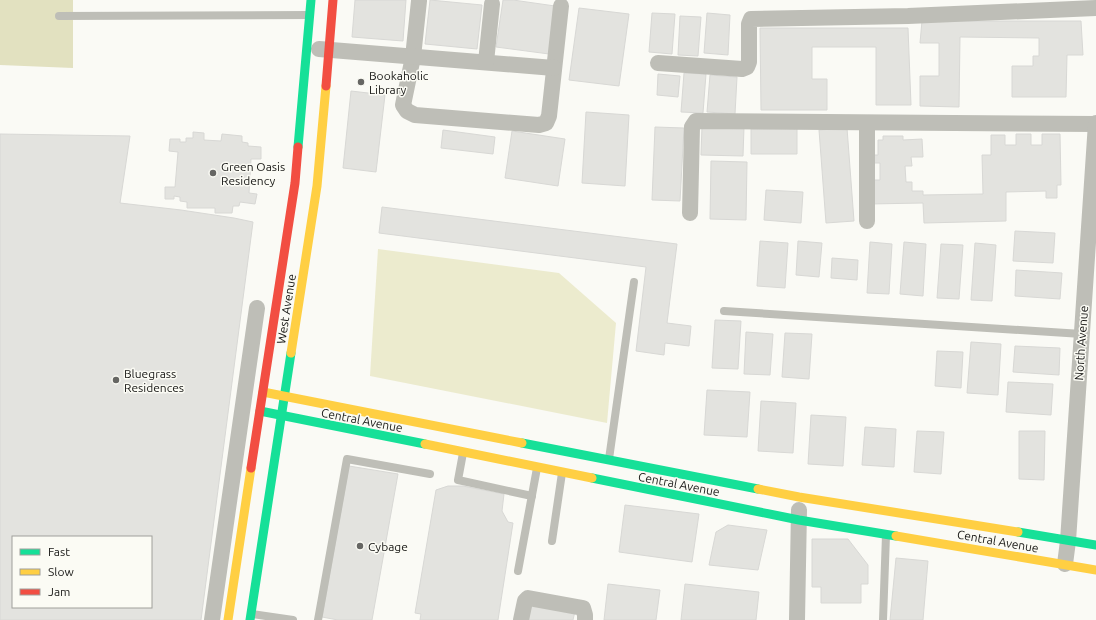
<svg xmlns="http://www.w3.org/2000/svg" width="1096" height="620" viewBox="0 0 1096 620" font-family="Ubuntu,sans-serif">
<rect width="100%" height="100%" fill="#fafaf5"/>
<polygon fill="#ecebce" points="378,249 559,273 616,323 607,423 370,376"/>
<polygon fill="#e2e1c0" points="0,0 73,0 73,68 0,65"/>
<g fill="#e3e3df" stroke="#d8d8d5" fill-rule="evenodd">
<polygon points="355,0 406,0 403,41 352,37"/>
<polygon points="430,0 482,5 477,49 425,44"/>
<polygon points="503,0 513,0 555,6 549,54 496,47"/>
<polygon points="579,8 629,14 619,86 569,80"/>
<polygon points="652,13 675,14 672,54 649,52"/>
<polygon points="707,13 730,15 728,55 704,53"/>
<polygon points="680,16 701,17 698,56 678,55"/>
<polygon points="922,21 1081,21 1083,55 1067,55 1066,97 1012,97 1012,66 1033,66 1033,56 1039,56 1039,38 960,37 959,107 920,106 920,76 939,76 939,43 920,43"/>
<polygon points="760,28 908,28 911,105 876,105 876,47 812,47 812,79 827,79 827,110 761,110"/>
<polygon points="684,73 706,74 703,113 681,112"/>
<polygon points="658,74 680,76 678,97 657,95"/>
<polygon points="710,75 737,77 735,114 707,112"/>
<polygon points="351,91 385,95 376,172 343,168"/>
<polygon points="586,112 629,115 625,186 582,183"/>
<polygon points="702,126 744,127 743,156 701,155"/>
<polygon points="655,127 684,128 680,201 652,200"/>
<polygon points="797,128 797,154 751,154 751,129"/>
<polygon points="847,128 854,221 826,223 819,130"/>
<polygon points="443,130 495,137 493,154 441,148"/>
<polygon points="512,131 565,139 558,186 505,178"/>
<polygon points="193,132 204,133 204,140 221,141 222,134 242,136 242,142 248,143 248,146 261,147 261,159 251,159 249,193 257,194 255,204 240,202 239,206 233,206 232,213 215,213 215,208 187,208 187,202 180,201 180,197 174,196 174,199 165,199 165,187 175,187 178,152 169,151 170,139 180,139 180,142 186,142 186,138 193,138"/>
<path d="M 0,134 L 130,136 L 120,203 L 181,210 L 234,218 L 253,222 L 201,620 L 0,620 ZM 13,537 L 151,537 L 151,607 L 13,607 Z"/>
<polygon points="1016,134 1031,134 1031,145 1042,145 1042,134 1060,134 1061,185 1057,185 1057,198 1046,198 1046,191 1006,192 1006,221 924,223 923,203 869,204 869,180 880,180 880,163 872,163 872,155 878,155 878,140 883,140 883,136 903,136 903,140 922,139 923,157 911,157 912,166 905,166 906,182 912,182 912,191 923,191 923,195 983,194 982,155 991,155 991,135 1005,135 1005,145 1016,145"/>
<polygon points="711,161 747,162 746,220 710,219"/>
<polygon points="766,190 803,192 801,223 764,220"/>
<polygon points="382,207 677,244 667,323 691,326 689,346 665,343 664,355 636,351 646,267 379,233"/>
<polygon points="1015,231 1055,233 1053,263 1013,261"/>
<polygon points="760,241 788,243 785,288 757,286"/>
<polygon points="798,241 822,243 819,277 796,275"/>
<polygon points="870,242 892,244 889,294 867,293"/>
<polygon points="904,242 926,244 923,296 900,294"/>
<polygon points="975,243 996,245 992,301 971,300"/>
<polygon points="941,244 963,245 959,299 937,298"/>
<polygon points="832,258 858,260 857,280 831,278"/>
<polygon points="1016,270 1062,273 1060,299 1015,296"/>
<polygon points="715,320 741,321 738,369 712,368"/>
<polygon points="746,332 773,334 770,375 744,374"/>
<polygon points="785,333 812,334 809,379 782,377"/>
<polygon points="971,342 1001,344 998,395 967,393"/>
<polygon points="1015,346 1060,348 1059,375 1013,372"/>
<polygon points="937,351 963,352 961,388 935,386"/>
<polygon points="1008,382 1053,384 1051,415 1006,412"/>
<polygon points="707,390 750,392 747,437 704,435"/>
<polygon points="761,401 796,403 793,453 758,451"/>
<polygon points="811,415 846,417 843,466 808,464"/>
<polygon points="865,427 896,429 894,467 862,465"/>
<polygon points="917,431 944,432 941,474 914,472"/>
<polygon points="1019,431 1045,431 1044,480 1019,479"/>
<polygon points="349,466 398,474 372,620 338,620 322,617"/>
<polygon points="448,486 463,486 504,494 502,511 508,522 513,523 498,620 420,620 421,614 415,613 436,490"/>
<polygon points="625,505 699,514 692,562 619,552"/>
<polygon points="728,525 767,530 758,570 709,565 716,532"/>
<polygon points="812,539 848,539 868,565 868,584 861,584 861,603 821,603 821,587 812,587"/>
<polygon points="896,558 928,561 923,620 890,620"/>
<polygon points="608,584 660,590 656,620 604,620"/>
<polygon points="685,584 759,592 756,620 681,620"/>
<polygon points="530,603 575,611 573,620 527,620"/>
</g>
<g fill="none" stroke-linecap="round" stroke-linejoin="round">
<g stroke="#bebeb7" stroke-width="8">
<polyline points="59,16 309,15"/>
<polyline points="724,311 1082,334"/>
<polyline points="463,453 458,480 532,496"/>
<polyline points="609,459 634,282"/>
<polyline points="552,541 562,473"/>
<polyline points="518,571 537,468"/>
<polyline points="252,614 293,620"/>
<polyline points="318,620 347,459 430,474"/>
<polyline points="883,620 886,535"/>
</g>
<g stroke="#bebeb7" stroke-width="16">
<polyline points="419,1 413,57 403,105 407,111 415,115 539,125 546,123 549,116 561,6"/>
<polyline points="319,49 554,68"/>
<polyline points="486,62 492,4"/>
<polyline points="658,63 742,69 747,67 749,62 749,24 751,19 908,16 1096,8"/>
<polyline points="867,123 867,221"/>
<polyline points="690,213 692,127 696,121 1096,124"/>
<polyline points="1065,564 1068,541 1096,123"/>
<polyline points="212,620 257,308"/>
<polyline points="521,620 525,601 528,598 583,608 585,615 585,620"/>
<polyline points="797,620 799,510"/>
</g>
<g stroke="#16e098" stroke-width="9">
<polyline points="298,147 311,0"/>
<polyline points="260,411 425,444"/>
<polyline points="522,443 758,489"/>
<polyline points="592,478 799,520 896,536"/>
<polyline points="1018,532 1096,545"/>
<polyline points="250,620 291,353"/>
</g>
<g stroke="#ffcf43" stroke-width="9">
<polyline points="291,353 317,186 326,86"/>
<polyline points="263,392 522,443"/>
<polyline points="425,444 592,478"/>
<polyline points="758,489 799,497 1018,532"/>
<polyline points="896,536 1096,570"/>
<polyline points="228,620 251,468"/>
</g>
<g stroke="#f24e42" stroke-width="9">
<polyline points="326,86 333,0"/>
<polyline points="251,468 295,183 298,147"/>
</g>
</g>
<g fill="#666663" stroke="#fbfbf4" stroke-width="1.5">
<circle cx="361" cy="82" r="4"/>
<circle cx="213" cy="173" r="4"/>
<circle cx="116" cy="380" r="4"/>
<circle cx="360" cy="546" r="4"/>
</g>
<g text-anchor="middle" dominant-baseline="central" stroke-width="3" stroke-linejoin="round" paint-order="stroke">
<g font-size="12" fill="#171715" stroke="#fbfbf4" text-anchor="start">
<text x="369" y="75">Bookaholic<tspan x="369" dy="14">Library</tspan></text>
<text x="221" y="166">Green Oasis<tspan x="221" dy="14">Residency</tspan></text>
<text x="124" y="373">Bluegrass<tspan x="124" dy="14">Residences</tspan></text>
<text x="368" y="546">Cybage</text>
</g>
<g font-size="12" fill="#171715" stroke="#fbfbf4">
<text transform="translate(286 309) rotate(-81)">West Avenue</text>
<text transform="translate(1081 343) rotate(-86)">North Avenue</text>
<text transform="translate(362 420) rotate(11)">Central Avenue</text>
<text transform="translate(679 484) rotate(11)">Central Avenue</text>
<text transform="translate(998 541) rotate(10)">Central Avenue</text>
</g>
</g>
<rect x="12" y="536" width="140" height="72" fill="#fbfbf4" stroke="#a0a09b"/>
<rect x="20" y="549" width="20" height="6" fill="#16e098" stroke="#a0a09b"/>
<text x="48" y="556" font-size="12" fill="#171715">Fast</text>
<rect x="20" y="569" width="20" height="6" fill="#ffcf43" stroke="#a0a09b"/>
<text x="48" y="576" font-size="12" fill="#171715">Slow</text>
<rect x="20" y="589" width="20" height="6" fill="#f24e42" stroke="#a0a09b"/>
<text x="48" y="596" font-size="12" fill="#171715">Jam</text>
</svg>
